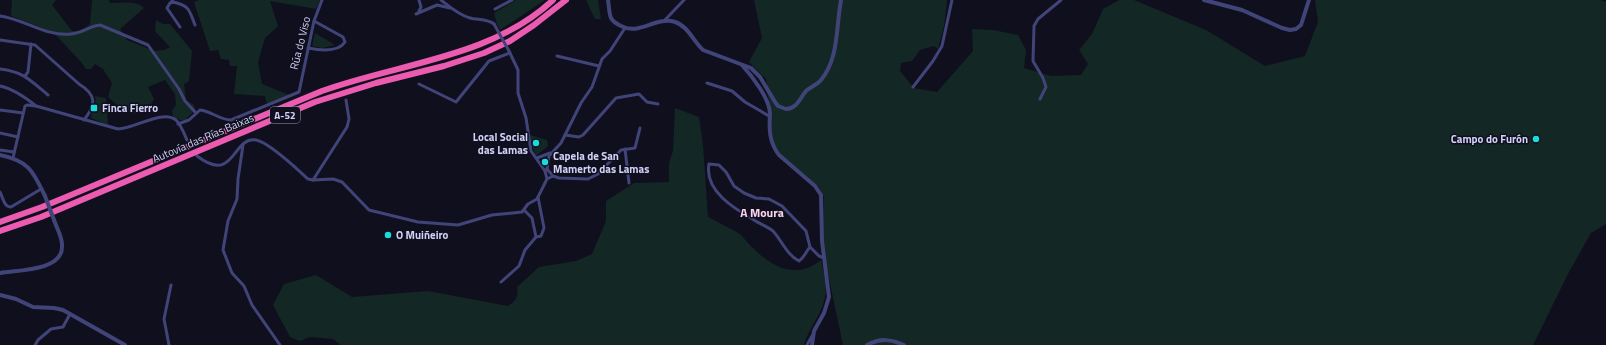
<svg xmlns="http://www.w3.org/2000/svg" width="1606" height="345" viewBox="0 0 1606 345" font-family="'Titillium Web',sans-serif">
<rect width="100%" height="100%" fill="#100f1e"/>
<g fill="#132724">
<path d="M 12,0 L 56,0 L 52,5 L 72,31 L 80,31 L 90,24 L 92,0 L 109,0 L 110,3 C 122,3 136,0 144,8 L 120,29 L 127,40 L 154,51 L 164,50 L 170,47 L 155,31 L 156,20 L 163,24 L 170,24 L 192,51 L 189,81 L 184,84 L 186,100 L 194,105 L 195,110 L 185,120 L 180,120 L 173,116 L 172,111 L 176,105 L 175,94 L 165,80 L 148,87 L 154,99 C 141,124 124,112 108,97 L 112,83 L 103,69 L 95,64 L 91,69 L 86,69 L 82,63 L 53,32 L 11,16 Z"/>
<polygon points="199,0 320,0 316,9 270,1 278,26 265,38 258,62 262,84 289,95 267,104 265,96 234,94 237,66 230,66 229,60 221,59 218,50 210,51 194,2"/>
<polygon points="516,0 545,0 500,30 497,24 494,13"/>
<polygon points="586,0 598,0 601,19 595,19"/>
<polygon points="754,0 947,0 944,26 938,49 934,46 920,50 912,61 901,63 900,71 914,88 937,92 973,51 972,29 993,30 1018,35 1026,50 1024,68 1051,76 1081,75 1088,64 1079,50 1092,34 1103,9 1119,0 1134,0 1206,30 1265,66 1305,56 1318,22 1315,0 1600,0 1606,2 1606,224 1591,233 1569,272 1533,345 843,345 824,255 823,226 824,197 819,187 780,154 773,143 766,79 749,62 762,38"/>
<polygon points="315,33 335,45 322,48 312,46"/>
<path d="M 95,96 L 106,98 L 108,125 L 91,118 C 91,110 98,107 95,96 Z"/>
<path d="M 675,108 L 699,117 L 703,145 L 708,217 C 719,223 731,228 741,235 C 746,240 750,246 756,251 C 776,269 797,279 821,260 C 824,273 828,288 824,301 C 820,317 808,329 804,345 L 341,345 L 333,339 L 310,337 L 300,341 L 290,337 L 273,305 L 284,284 L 316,275 L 352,297 L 428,291 L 508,306 C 516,301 519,296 517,287 L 539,267 L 576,261 L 592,254 L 606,221 L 606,201 L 634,183 L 669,182 L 669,163 L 673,151 Z"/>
<polygon points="530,135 547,140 548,146 536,156 531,143"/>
</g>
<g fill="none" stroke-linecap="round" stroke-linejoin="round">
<g stroke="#404478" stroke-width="3">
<path d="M 172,0 L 173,2 C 190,6 189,10 195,25"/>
<path d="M 441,0 C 450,7 459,15 470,18 C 478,20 488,19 494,24"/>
<polyline points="173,2 170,3 167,8 180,27"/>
<polyline points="495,9 512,0"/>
<polyline points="419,11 421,7 419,0"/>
<polyline points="416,14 437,5 450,8"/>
<path d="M 0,16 C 24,19 46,37 71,34 C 82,33 90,26 100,25 L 148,45 L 179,89 L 185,101 L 196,113"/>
<polyline points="664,21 684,0"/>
<path d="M 0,40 L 35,45 L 79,84 C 97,95 96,105 84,120"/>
<path d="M 308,48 C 318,50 338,53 345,42 L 343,37 L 314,21"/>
<polyline points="509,51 518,70 518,93 526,118 531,151 545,171 547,179"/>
<polyline points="557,56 599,66"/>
<path d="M 0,69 C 24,72 30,80 48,95"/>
<polyline points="25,76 28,72 31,44"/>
<polyline points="707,83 732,91 745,102 769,116"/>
<polyline points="419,84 456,102 489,61 510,53"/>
<path d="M 0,86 C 14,89 25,97 36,106"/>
<polyline points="913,87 933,61 942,46 952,0"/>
<polyline points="1040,99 1046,87 1043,78 1033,61 1034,26 1038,19 1061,0"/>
<polyline points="0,110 23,113"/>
<path d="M 178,124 L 189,120 L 200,110 C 211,111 220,120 231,120 L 299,92 L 314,21 L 322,0"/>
<polyline points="0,133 18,137"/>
<polyline points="565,135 579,137 583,135 616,98 639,94 647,102 658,104"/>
<polyline points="243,145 238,179 237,199 228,221 223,250 232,273 244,286 252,305 280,345"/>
<polyline points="625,149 629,183"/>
<polyline points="0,150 14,152"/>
<path d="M 197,156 C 235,185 232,136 256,140 C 269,142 297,169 308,179 L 313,180 L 333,179 L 342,182 L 369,210 L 418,222 L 458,225 L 492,215 L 522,212 L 528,204 L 537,199 L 547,179 L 553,176"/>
<path d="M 13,158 L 25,106 L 27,105 L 36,106 L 118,129 C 134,129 163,109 176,120 C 181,125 184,133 187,140"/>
<polyline points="537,158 550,153"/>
<polyline points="547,169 553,176 559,178 588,179 598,174 621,150 635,148 640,128"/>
<polyline points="545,171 547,169 549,156 561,143 581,103 592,87 602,59 610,51 625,28"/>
<polyline points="313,180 347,127 349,119 346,100"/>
<path d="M 0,192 C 3,198 4,207 11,207 L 41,189"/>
<polyline points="536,237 541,236 544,228 538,197"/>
<path d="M 810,247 C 806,251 805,257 799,261 C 787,255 782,241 773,231 C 768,227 760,224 754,220 C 735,209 704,191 709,164 L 719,165 L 726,172 L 734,186 L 744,193 L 756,198 L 769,199 L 782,206 L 806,231 L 810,247 L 819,256 L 824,258"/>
<polyline points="501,282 519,266 525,250 536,237 532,218 524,210"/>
<polyline points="35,345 38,340 51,329 63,327 70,314"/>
<polyline points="169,345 164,319 171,285"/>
<polyline points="807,345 812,336"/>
</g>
<g stroke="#404478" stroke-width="4">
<path d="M 608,0 C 609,5 609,14 611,18 C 613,22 617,24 621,26 C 639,36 656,16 675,22 C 688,26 693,41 703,50 L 751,68 L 760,77 L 775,102 L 778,106 L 786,109 C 797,109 800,98 806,91 C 810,87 817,85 821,80 C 839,59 836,26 841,0"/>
<polyline points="1204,0 1242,10 1282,28 1290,30 1296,29 1301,25 1309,0"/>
<path d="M 742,65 C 752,76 770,99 770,114 C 769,129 769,142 779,155 L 815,186 L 821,195 L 822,241 L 829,297 L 824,313 L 814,331 L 812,345"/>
<path d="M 0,155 C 29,161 33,171 45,196"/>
<path d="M 0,273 C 17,270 62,271 62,247 C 63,238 57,229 54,220"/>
<polyline points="0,295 16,299 33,307 54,308 63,310 125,345"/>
<path d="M 867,345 C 880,338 891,339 904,345"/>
</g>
<g stroke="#eb5bb0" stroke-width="6">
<path d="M 0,222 L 42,207 L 322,91 C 399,63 491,58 553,0"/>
<polyline points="0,231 41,217 315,102 376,83 444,66 484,53 510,41 534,25 566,0"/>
</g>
<polyline stroke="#404478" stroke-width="3" points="494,24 509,51"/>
<polyline stroke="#404478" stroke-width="4" points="45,196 54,220"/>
</g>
<g fill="#1bdcda" stroke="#100f1e" stroke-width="1.5">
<rect x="90" y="104" width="8" height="8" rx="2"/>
<circle cx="1536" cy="139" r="4"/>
<circle cx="536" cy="143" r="4"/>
<circle cx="545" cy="162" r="4"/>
<circle cx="388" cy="235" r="4"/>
</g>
<g text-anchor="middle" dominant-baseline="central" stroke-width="3" stroke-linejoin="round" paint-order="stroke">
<rect fill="#100f1e" stroke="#9898b7" stroke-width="1" x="270" y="107" width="30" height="16" rx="3"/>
<g font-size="10" font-weight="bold" fill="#d2d2f9">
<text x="285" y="115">A-52</text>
</g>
<g font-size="11" fill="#d2d2f9" stroke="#100f1e">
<text transform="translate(300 43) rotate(-76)">Rúa do Viso</text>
<text transform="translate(203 138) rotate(-23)">Autovía das Rías Baixas</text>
</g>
<g font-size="11" font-weight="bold" fill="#d2d2f9" stroke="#100f1e" text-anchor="start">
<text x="102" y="108">Finca Fierro</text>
<text x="528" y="137" text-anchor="end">Local Social<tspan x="528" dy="13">das Lamas</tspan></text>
<text x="1528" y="139" text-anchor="end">Campo do Furón</text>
<text x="553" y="156">Capela de San<tspan x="553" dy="13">Mamerto das Lamas</tspan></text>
<text x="396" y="235">O Muiñeiro</text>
</g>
<g font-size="12" font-weight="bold" fill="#fad4f0" stroke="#100f1e">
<text x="762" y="212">A Moura</text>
</g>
</g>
</svg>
